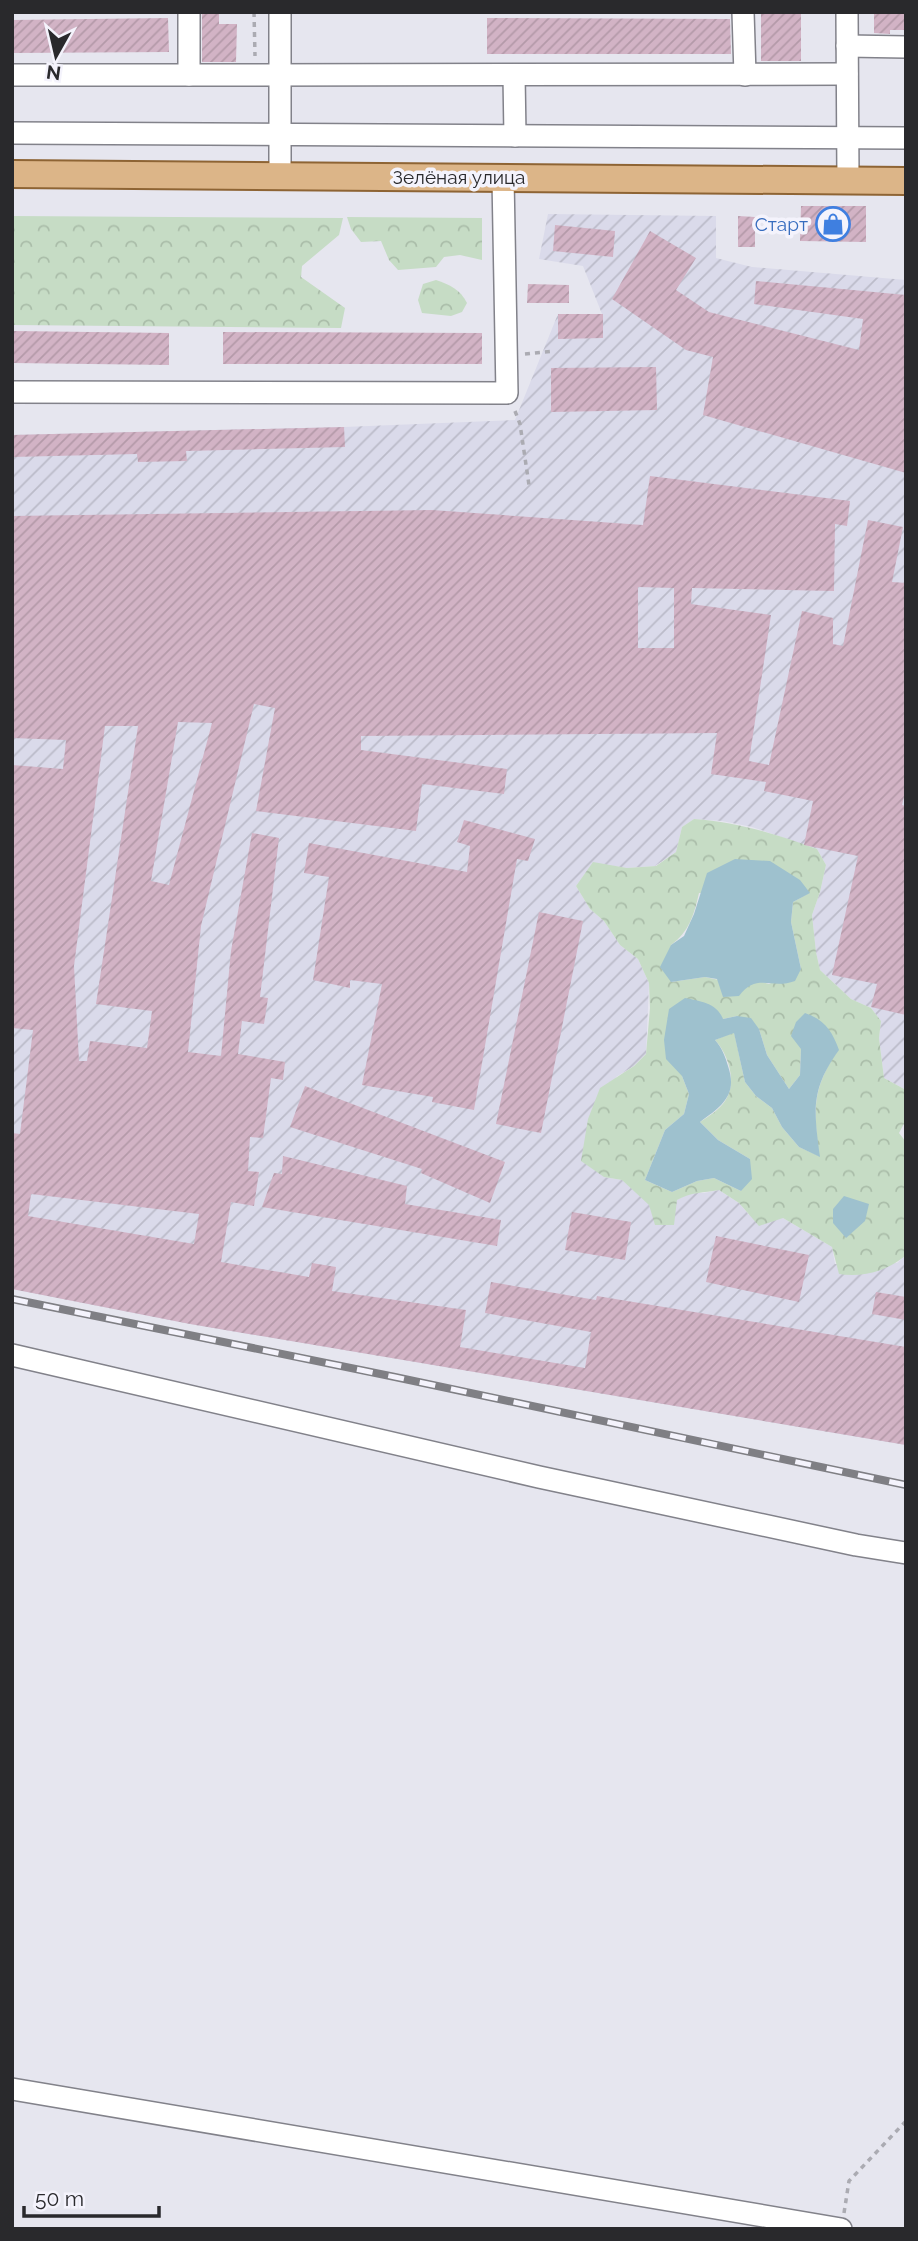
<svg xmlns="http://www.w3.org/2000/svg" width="918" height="2241" viewBox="0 0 918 2241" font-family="Raleway,sans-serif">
<defs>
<pattern id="industrial-furrows" width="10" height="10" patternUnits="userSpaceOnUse" patternTransform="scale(1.75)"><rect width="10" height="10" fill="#dadaea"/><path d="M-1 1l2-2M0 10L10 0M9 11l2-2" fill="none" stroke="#bbbbc9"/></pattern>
<pattern id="forest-crowns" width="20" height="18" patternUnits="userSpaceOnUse" patternTransform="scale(1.75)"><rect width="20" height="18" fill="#c6dcc5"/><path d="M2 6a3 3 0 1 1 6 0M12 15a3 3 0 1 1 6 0" fill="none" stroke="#aabda9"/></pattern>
<pattern id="building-hatch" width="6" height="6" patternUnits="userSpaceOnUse" patternTransform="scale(1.75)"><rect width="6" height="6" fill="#d2b3c5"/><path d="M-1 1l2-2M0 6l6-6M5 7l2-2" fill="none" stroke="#b49aa9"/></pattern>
</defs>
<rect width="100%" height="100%" fill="#e6e6ef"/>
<polygon fill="url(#industrial-furrows)" points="548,214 716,216 716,258 752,267 906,280 906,1090 884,1078 879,1038 881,1021 871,1008 851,999 820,970 816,952 812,915 820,892 826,865 817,849 752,827 722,821 694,819 682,827 676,852 655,866 627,868 593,863 576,886 590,909 604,921 620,945 638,959 649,983 646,1054 634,1066 616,1077 604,1177 622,1180 677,1200 691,1192 704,1193 719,1190 739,1203 749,1215 783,1218 832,1247 835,1264 897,1263 906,1255 906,1445 190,1324 12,1289 12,435 344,427 515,420 558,314 602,314 583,266 539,259"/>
<g fill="url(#forest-crowns)" fill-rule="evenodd">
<polygon points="12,216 343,218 339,235 302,266 301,277 345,308 341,328 12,325"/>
<polygon points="347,217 482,218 482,260 460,255 444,257 436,267 398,270 389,260 381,241 361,242 351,229"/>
<path d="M 436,280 C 450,285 460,289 467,303 L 462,312 L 451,316 L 422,313 L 418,300 L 423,284 Z"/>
<path d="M 694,819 C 737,822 776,834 817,849 L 826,865 L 820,892 L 812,915 L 816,952 L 820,970 L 851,999 L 871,1008 L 881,1021 L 879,1038 L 884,1078 L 906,1090 L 906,1120 L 899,1133 L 906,1142 L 906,1255 C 888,1271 862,1278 839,1274 L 832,1247 L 783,1218 L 759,1226 L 739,1203 L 719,1190 C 703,1193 691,1192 677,1200 L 674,1225 L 655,1225 L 649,1205 L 622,1180 L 604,1177 L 581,1161 L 588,1119 L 600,1088 L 634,1066 L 646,1054 L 650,1008 L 649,983 L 638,959 L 620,945 L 604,921 L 590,909 L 576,886 L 593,862 L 627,868 L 656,866 L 676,852 L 682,827 ZM 699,893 L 809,893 L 793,902 L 791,922 L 801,969 L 769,984 L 759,981 L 747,986 L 705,977 L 671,982 L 671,945 C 689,932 694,915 699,893 ZM 737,1016 L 759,1029 L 767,1055 L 789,1089 L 800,1075 L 801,1049 L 838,1050 C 811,1090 814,1111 819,1156 L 799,1147 L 782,1127 L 772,1108 L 756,1096 L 745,1082 L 734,1032 L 715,1040 C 728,1054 738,1082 725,1101 C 719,1110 709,1116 700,1122 L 718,1140 L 750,1159 L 741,1191 L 714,1178 L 697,1181 L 672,1192 L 645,1180 L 665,1130 L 684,1114 L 689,1094 L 682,1076 L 723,1019 Z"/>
</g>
<g fill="#9ec1ce">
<path d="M 735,859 L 770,861 L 800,880 L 810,893 L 793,902 L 791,922 L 801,969 L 795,981 C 771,990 757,972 739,996 L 723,997 L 717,979 L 705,977 L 671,982 L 660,967 L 671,945 L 684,936 L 694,914 L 707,873 Z"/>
<path d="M 685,998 C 700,1001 717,1003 723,1019 L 737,1016 L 751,1018 L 759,1029 L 767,1055 L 789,1089 L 800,1075 L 801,1049 L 791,1036 L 796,1022 L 805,1013 C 825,1020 832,1031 839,1050 C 810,1090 814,1111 820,1157 L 799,1147 L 782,1127 L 772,1108 L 756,1096 L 745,1082 L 734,1033 L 715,1040 C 722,1048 725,1056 728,1066 C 738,1095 722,1106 700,1122 L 718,1140 L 750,1159 L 752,1179 L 741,1191 L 714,1178 L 697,1181 L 672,1192 L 645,1180 L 665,1130 L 684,1114 L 689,1094 L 682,1076 L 666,1059 L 664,1040 L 669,1009 Z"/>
<polygon points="844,1196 869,1204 865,1221 846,1238 833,1223 833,1209"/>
</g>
<g fill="url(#building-hatch)" fill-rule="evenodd">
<polygon points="202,12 219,12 219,24 237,24 236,62 202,62"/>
<rect x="761" y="12" width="40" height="49"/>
<polygon points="874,12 906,12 906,30 890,30 890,34 874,33"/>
<polygon points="168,18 169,52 12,53 12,20"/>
<polygon points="487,18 730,19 731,54 487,54"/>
<polygon points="801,206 866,206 866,242 800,241"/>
<polygon points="738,216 755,217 755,247 738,247"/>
<polygon points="555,225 615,231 613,257 553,251"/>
<polygon points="650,231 696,258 676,290 709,312 859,350 863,319 754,304 756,281 906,295 906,473 703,415 713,357 686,350 612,299"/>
<polygon points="528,284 569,285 569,303 527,303"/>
<polygon points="558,314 603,314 603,338 558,339"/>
<polygon points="12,331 169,333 169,365 12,363"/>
<polygon points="223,332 482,333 482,364 223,364"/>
<polygon points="656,367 657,410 551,412 551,368"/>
<polygon points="344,427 345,447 186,451 187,461 138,462 137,454 12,457 12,435"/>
<path d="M 650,476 L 850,501 L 847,526 L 835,524 L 834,591 L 692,588 L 691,604 L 771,615 L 749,761 L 769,765 L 802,611 L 833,618 L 833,644 L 843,646 L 868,520 L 903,527 L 892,582 L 906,583 L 906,789 L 902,805 L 906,806 L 906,1015 L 871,1007 L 877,984 L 832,975 L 858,856 L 804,845 L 813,801 L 764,791 L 766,782 L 711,774 L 717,733 L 361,736 L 361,750 L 507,769 L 504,794 L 422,784 L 416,831 L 256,811 L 275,708 L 254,704 L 201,926 L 188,1052 L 221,1056 L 231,951 L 252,833 L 279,838 L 260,997 L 268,998 L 264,1024 L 242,1021 L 238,1054 L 285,1062 L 283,1080 L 271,1078 L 263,1138 L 250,1137 L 248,1171 L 259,1172 L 254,1206 L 231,1202 L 221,1262 L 309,1277 L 312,1263 L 336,1267 L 332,1291 L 466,1310 L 460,1347 L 585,1368 L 591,1332 L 485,1313 L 491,1282 L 596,1300 L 597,1296 L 906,1347 L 906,1445 L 190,1324 L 12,1289 L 12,1133 L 20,1134 L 33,1030 L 12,1028 L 12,765 L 63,769 L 66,740 L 12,738 L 12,516 L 432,510 L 643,525 ZM 638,587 L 674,588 L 674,648 L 638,648 ZM 178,722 L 212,723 L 169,885 L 151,881 ZM 105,726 L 138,726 L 96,1004 L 152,1011 L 147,1048 L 90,1041 L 87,1061 L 79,1061 L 74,966 ZM 31,1194 L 199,1214 L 194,1244 L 28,1216 Z"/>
<polygon points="464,820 535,839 528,861 517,859 474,1110 432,1102 433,1097 362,1085 382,984 350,980 350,988 313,980 329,877 304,873 309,843 467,872 470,846 457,842"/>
<polygon points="539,912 583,921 541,1133 496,1124"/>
<polygon points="305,1086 505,1162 490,1203 421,1173 422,1169 290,1127"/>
<polygon points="283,1156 407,1186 405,1204 501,1220 497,1246 262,1207 274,1173 282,1174"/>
<polygon points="572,1212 631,1222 625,1260 565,1250"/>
<polygon points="716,1236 809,1255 799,1302 706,1282"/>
<polygon points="876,1292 906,1297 906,1320 872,1314"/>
</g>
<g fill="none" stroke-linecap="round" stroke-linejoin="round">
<g stroke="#82828a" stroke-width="24">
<g id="minor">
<polyline points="189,12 189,75 847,74"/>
<polyline points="280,12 280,176"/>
<polyline points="743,12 745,75"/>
<polyline points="847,12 848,180"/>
<polyline points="847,46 906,47"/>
<polyline points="12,75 189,75"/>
<polyline points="514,75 515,136"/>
<polyline points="12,133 906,138"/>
<polyline points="12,392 507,393 503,178"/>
<polyline points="12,1355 539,1477 856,1545 906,1553"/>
<polyline points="12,2089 841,2229"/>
</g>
</g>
<g stroke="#8e6434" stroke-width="30">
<polyline id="major" points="12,174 906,181"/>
</g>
<g stroke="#ababb2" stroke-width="3.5" stroke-dasharray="5 5" stroke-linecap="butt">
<polyline points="254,12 255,56"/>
<polyline points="525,354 554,351"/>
<polyline points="515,411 520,424 529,485"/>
<polyline points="844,2213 849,2181 906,2121"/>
</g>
<use href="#minor" stroke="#fff" stroke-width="21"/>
<use href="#major" stroke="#dcb588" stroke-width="26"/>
<g stroke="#7f7f84" stroke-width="8">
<polyline id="rail" points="12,1299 395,1377 906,1485"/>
</g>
<use href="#rail" stroke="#f4f3fc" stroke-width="5" stroke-dasharray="16" stroke-linecap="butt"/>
</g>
<defs>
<g id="shop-ring" transform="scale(1.75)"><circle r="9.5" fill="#f4f3fc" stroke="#3f7fe0" stroke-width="1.5"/><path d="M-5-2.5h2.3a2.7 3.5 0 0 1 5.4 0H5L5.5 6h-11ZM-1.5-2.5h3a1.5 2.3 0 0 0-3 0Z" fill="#3f7fe0"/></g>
</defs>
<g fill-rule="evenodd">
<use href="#shop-ring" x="833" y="224"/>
</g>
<g text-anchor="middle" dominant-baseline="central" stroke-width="7" stroke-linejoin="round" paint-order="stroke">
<g font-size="19" fill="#29292c" stroke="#f4f3fc">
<text x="459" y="177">Зелёная улица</text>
</g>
<g font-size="19" fill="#366cbe" stroke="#f4f3fc" text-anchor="end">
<text x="808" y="224">Старт</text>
</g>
</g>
<rect width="918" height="2241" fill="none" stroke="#29292c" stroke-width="28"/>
<g transform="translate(56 56) rotate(188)" stroke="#f4f3fc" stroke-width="5" paint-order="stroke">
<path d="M0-5L12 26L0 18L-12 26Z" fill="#29292c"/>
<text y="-10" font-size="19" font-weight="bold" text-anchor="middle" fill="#29292c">N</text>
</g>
<path d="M24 2206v10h135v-10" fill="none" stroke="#29292c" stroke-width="3.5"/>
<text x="35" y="2206" font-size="21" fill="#29292c" stroke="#f4f3fc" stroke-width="5" paint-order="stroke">50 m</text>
</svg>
